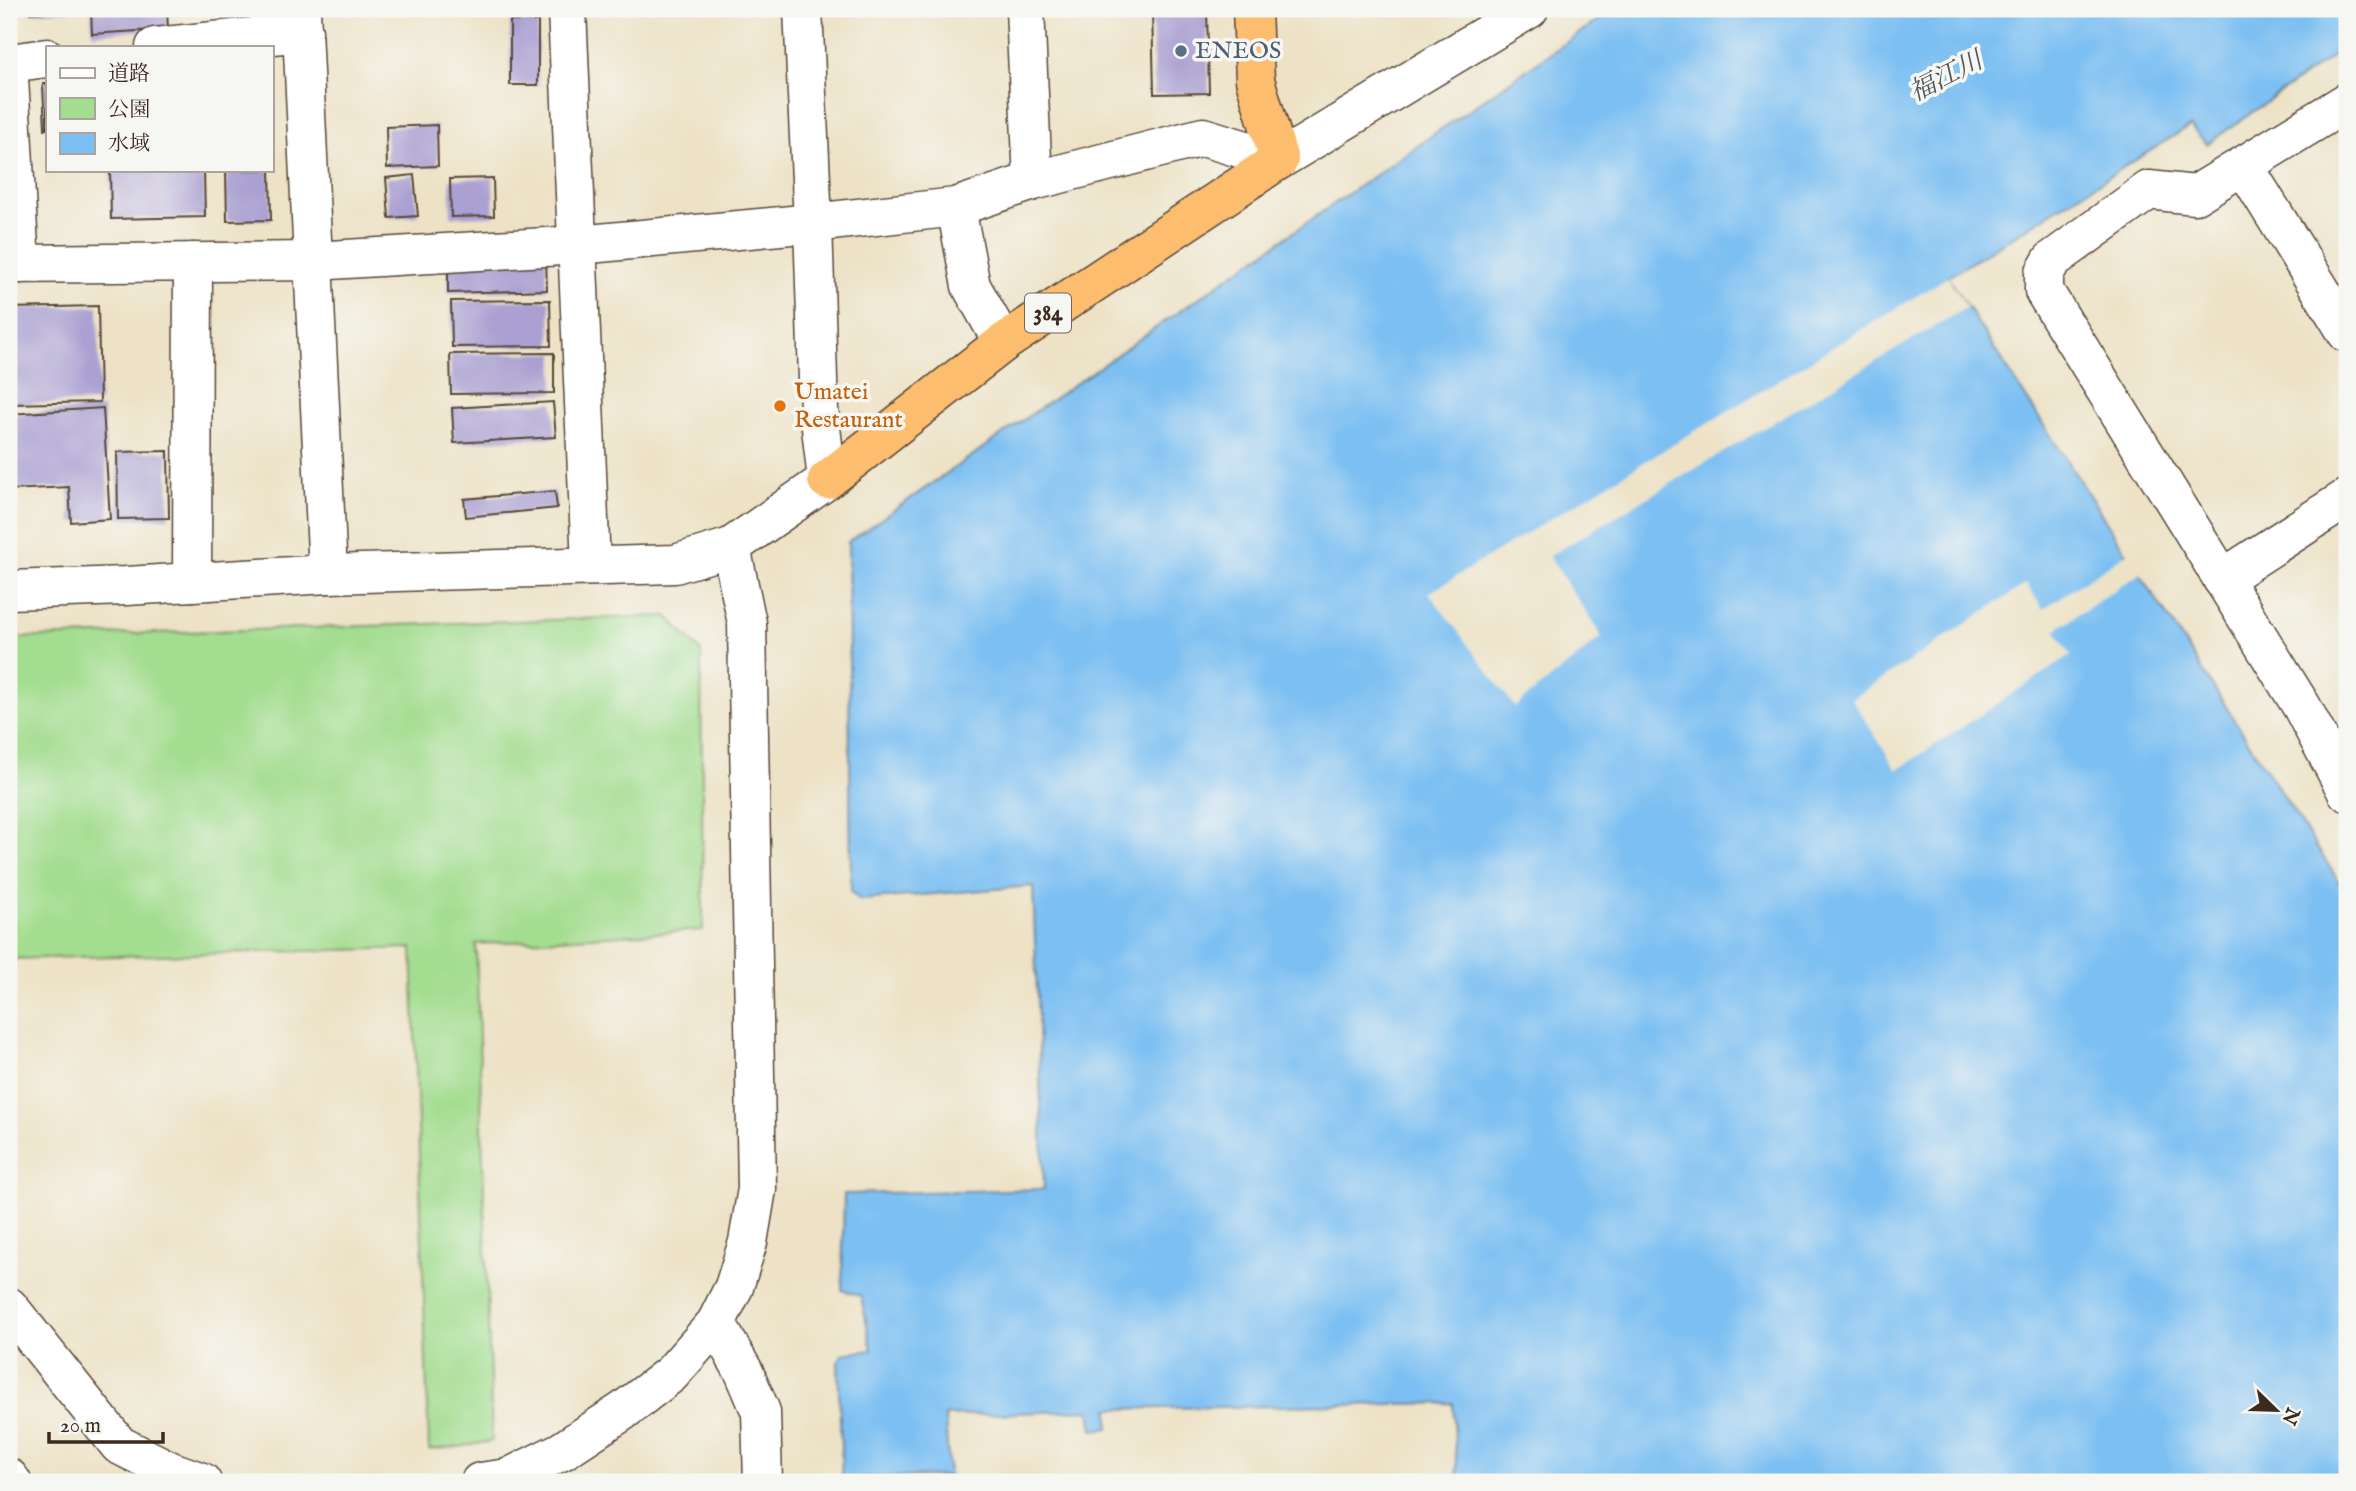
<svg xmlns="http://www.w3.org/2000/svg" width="2356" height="1491" viewBox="0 0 2356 1491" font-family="'IM FELL English','Noto Serif JP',serif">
<rect width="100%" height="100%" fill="#f6f6f2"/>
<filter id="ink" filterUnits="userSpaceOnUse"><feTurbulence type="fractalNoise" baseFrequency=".0143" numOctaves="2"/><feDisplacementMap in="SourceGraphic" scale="14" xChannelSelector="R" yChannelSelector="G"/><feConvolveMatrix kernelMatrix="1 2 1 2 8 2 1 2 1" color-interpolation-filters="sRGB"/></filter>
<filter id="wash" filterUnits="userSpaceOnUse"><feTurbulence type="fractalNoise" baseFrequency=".00686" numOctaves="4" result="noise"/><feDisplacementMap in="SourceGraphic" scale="28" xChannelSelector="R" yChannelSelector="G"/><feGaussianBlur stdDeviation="1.57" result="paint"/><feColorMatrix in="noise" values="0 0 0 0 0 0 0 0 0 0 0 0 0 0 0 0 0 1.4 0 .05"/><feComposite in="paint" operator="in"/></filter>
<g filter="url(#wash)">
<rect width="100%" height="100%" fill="#ede2c6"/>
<polygon fill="#a3dd8f" stroke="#6f8456" stroke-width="2" points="667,616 701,652 703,930 476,944 492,1441 458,1447 429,1450 412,948 9,959 9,638"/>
<polygon fill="#7cbff2" stroke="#5c7488" stroke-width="2" points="1614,9 2347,9 2347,46 2207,144 2190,126 1948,277 2347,894 2347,1482 1420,1482 1457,1480 1453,1403 1109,1409 1109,1428 1093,1430 1090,1410 945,1416 949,1476 842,1478 838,1363 842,1354 872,1350 861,1296 842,1290 844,1194 1044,1189 1033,886 860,900 851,892 848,542"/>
<g fill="#ede2c6">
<polygon points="1948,277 1967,307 1549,556 1602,637 1515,707 1429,593"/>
<polygon points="2129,552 2142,572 2055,630 2071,655 1897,770 1852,699 2026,584 2043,609"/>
</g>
<g id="blocks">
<g fill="#aaa0d2">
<polygon points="30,9 70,9 70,11 30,13"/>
<polygon points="91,9 167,9 168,29 92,34"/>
<polygon points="1152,9 1207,9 1209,93 1154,94"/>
<rect x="510" y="21" width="28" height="64"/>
<polygon points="43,84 47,84 47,129 45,129"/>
<polygon points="437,125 438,166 387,168 386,127"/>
<polygon points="110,170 204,170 205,217 111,219"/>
<polygon points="226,170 270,170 271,220 227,221"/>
<polygon points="414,175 418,216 389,218 386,178"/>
<polygon points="493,178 494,216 451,217 450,179"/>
<polygon points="546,257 547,290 448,293 448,259"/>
<polygon points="550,300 551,346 452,347 451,301"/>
<polygon points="98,306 100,402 9,404 9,308"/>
<polygon points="554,353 554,393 451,394 450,354"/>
<polygon points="553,402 556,437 454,443 452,408"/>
<polygon points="103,408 110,519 71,522 69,487 9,490 9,414"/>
<polygon points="168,451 169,518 118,519 117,452"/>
<polygon points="555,491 557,508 466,517 464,499"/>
</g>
</g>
</g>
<g filter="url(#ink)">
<use href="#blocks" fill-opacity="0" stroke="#564637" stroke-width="2"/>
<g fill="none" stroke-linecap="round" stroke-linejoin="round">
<g stroke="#564637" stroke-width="41">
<g id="minor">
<polyline points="301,9 328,574"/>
<polyline points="567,9 591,565"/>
<polyline points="1025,9 1033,181"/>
<polyline points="155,47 303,32"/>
<polyline points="9,63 47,58"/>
<polyline points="9,79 20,264"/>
<polyline points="2347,102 2195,195 2149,190 2052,260 2044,274 2044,291 2302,707 2347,792"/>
<polyline points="2244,166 2347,333"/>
<polyline points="956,207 971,286 1003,343"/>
<polyline points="9,264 313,261 578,245 813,223 956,207 1033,181 1203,137 1279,160 1529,9"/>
<polyline points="2222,579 2347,498"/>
<polyline points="192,582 193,262"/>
<polyline points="9,590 126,586 328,574 675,564 731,547 827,480 819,410 813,223 803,9"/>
<polyline points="9,1307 119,1445 171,1471 202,1482"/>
<polyline points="716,1323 744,1372 761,1412 763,1482"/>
<polyline points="9,1478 12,1482"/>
<polyline points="480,1482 508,1478 562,1451 623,1411 671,1374 716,1323 734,1287 748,1242 757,1189 747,623 731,547"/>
</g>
</g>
<g stroke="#564637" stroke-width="41">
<polyline id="highway" points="827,480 1003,343 1279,160 1255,80 1252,9"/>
</g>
<use href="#minor" stroke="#fff" stroke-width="38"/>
<use href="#highway" stroke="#fcbd6e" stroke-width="38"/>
</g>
</g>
<circle fill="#5c6f8a" stroke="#f6f6f2" stroke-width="2.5" cx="1181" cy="51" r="7"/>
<circle fill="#e8710a" stroke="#f6f6f2" stroke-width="2.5" cx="780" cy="406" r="7"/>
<g text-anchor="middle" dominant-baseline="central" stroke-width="7" stroke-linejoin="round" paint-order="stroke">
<rect fill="#f6f6f2" stroke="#73675e" stroke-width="2" x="1025" y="293.5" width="46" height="39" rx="5"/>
<g font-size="23" font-weight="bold" fill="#3b2a1e">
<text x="1048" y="313">384</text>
</g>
<g font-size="24" fill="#4e5e75" stroke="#f6f6f2" text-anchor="start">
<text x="1195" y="51">ENEOS</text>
</g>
<g font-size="24" fill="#c56008" stroke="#f6f6f2" text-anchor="start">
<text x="794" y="392">Umatei<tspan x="794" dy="28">Restaurant</tspan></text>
</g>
<g font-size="26" font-style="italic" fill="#4e575e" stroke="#f6f6f2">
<text transform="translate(1946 77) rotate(-27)">福江川</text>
</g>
</g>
<rect width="2356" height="1491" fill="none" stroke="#f6f6f2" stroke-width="35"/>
<rect x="46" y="46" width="228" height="126" fill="#f6f6f2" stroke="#aba49d" stroke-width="2"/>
<rect x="60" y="68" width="35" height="10" fill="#ffffff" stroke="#aba49d" stroke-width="2"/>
<text x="108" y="80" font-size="21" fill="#3b2a1e">道路</text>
<rect x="60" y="98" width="35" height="21" fill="#a3dd8f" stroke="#aba49d" stroke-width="2"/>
<text x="108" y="116" font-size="21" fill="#3b2a1e">公園</text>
<rect x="60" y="133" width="35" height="21" fill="#7cbff2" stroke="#aba49d" stroke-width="2"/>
<text x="108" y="150" font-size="21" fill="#3b2a1e">水域</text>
<g transform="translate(2276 1410) rotate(113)" stroke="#f6f6f2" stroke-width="5" paint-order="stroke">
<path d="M0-5L12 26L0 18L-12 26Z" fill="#3b2a1e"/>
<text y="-10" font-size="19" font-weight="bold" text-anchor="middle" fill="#3b2a1e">N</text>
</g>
<path d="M49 1432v10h114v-10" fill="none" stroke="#3b2a1e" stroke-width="3.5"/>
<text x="60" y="1432" font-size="21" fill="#3b2a1e" stroke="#f6f6f2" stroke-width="5" paint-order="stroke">20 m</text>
</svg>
